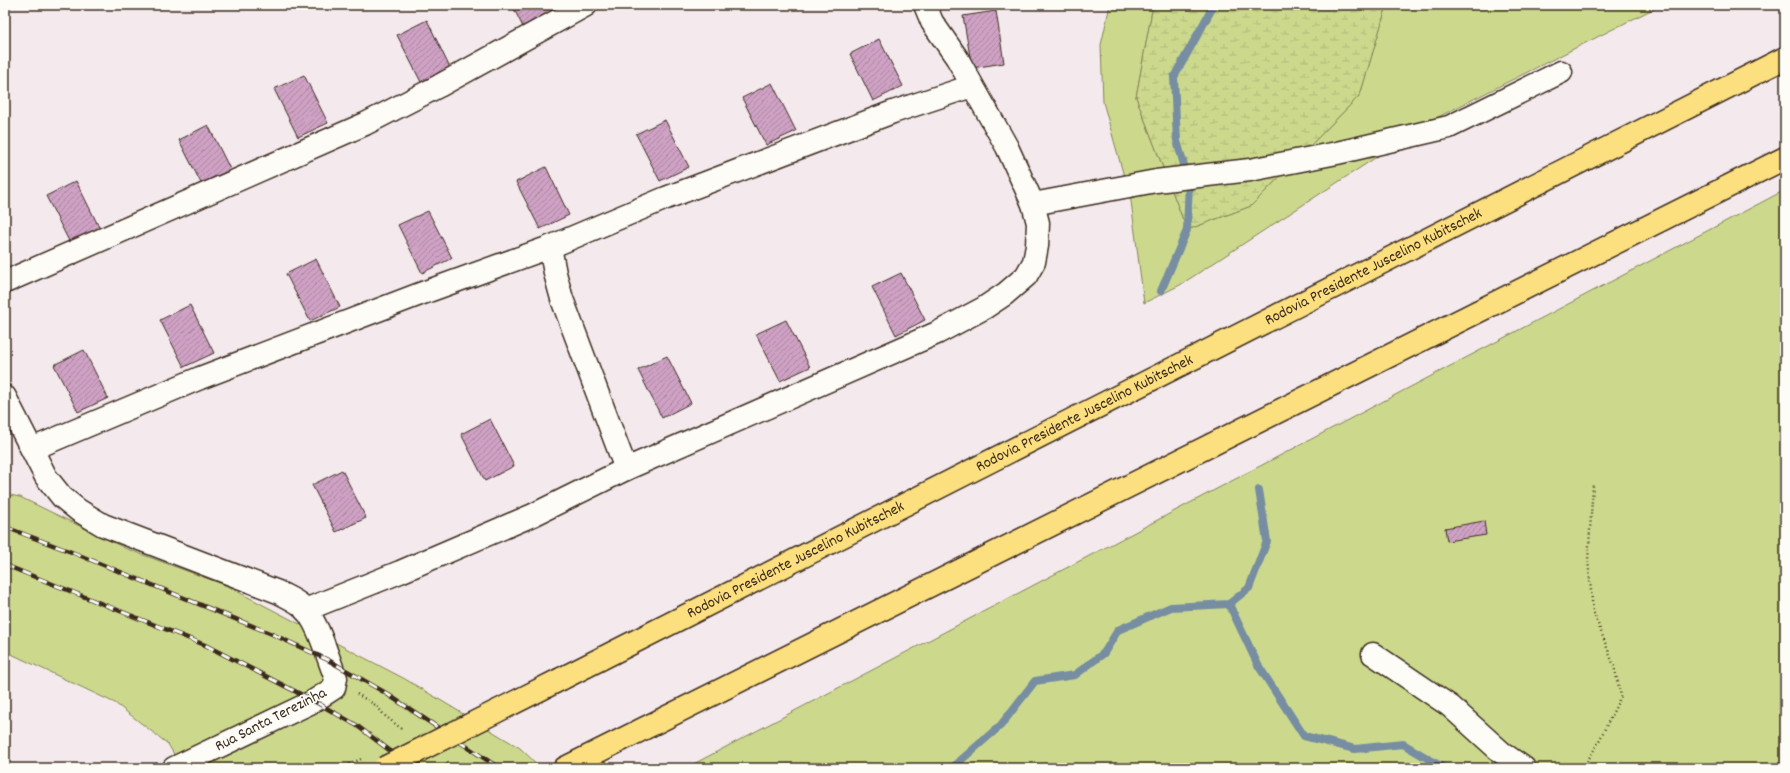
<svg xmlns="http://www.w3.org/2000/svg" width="1790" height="773" viewBox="0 0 1790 773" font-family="Dekko,sans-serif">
<defs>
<pattern id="wetland-marsh" width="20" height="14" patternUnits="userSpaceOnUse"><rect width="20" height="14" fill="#ccd98d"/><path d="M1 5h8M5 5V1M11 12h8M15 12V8" fill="none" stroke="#b0ba79"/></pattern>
<pattern id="building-hatch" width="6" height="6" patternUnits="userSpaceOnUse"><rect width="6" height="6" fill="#cfa2c5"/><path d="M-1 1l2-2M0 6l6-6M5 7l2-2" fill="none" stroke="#a9849f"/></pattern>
</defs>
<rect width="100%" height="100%" fill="#f4eaed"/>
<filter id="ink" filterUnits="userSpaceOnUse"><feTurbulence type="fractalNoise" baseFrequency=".025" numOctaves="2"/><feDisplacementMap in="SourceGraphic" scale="8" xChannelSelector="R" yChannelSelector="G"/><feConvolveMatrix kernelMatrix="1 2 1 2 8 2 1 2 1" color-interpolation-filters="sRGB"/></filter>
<g filter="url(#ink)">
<g fill="#ccd98d" stroke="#848256">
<polygon points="1110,5 1153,5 1136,97 1187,230 1251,206 1360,95 1387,5 1661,5 1438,117 1180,285 1144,303 1131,201 1103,102 1101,45"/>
<polygon points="1785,190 1785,768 686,768"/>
<polygon points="5,494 20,497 127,549 225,585 405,679 520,748 541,768 182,768 168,744 115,703 5,651"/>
</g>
<polygon fill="url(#wetland-marsh)" stroke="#848256" points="1153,5 1387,5 1360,95 1251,206 1187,230 1136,97"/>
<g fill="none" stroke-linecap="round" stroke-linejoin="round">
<g stroke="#768da2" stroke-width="8">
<polyline points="1161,291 1187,230 1189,182 1177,141 1174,77 1214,5"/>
<polyline points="1229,604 1258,665 1304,736 1355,749 1403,744 1444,768"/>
<polyline points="952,768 1001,725 1035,681 1075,675 1104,653 1118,630 1171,607 1229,604 1249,588 1267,541 1259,490"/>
</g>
</g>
<g fill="url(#building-hatch)" stroke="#3b2a1e">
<polygon points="512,5 549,5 555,16 525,31"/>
<polygon points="996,11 1004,63 972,68 963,16"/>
<polygon points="427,20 450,68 421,82 397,35"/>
<polygon points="879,39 903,86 873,101 850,54"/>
<polygon points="304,75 328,123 298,137 274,89"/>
<polygon points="772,83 796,131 766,145 742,98"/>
<polygon points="665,120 689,167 660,181 636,134"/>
<polygon points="208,125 232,173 203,187 179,140"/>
<polygon points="546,167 569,215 540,229 516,182"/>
<polygon points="76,181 100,229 70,243 46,196"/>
<polygon points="428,211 452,258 422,273 398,225"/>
<polygon points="316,259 340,307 310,321 286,274"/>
<polygon points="901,273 925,320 896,335 872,287"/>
<polygon points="190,305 214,353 184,367 160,320"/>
<polygon points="786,320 810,367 780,381 756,334"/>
<polygon points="84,350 108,398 78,412 54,365"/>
<polygon points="667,356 691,403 662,418 638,370"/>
<polygon points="490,419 514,466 485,481 461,434"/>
<polygon points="342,470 366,518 336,532 312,485"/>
<polygon points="1484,521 1486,535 1447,541 1445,528"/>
</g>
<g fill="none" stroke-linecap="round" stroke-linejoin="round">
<g stroke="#3b2a1e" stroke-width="25">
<g id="street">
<polyline points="1033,204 1156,181 1250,170 1337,153 1449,127 1561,72"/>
<polyline points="550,247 555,273 562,299 626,469"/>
<polyline points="5,282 365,124 439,86 586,5"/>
<path d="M 5,397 L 46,477 L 62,497 L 78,510 L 103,525 L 278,592 C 285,596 295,600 302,606 C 319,622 327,657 336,678 L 334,688 L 314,701 L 174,768"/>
<polyline points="32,449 200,378 420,294 550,247 666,198 893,112 972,86"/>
<polyline points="305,610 400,572 533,515 626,469 937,333 984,308 1005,294 1026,276 1034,262 1037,246 1038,223 1033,204 1007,147 957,58 932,22 925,5"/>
<polyline points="1373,654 1450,706 1501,752 1524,768"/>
</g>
</g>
<g stroke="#3b2a1e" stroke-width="25">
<g id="highway">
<path id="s1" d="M 561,679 L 1785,58"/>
<polyline points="565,768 1785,158"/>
</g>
</g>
<g stroke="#3b2a1e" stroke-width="2.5" stroke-dasharray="1 3" stroke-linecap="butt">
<polyline points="357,694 377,706 384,715 403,730"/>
<polyline points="446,764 451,768"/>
<polyline points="1583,768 1597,745 1621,696 1614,666 1593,611 1588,560 1593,485"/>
</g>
<use href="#street" stroke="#fdfcf7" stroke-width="22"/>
<use href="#highway" stroke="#fce080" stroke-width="22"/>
<g stroke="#3b2a1e" stroke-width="4.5">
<g id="rail">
<polyline points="5,527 74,553 272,634 328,660 384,692 499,768"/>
<polyline points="5,565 205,645 314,701 356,725 413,768"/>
</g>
</g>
<use href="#rail" stroke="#fdfcf7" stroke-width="3" stroke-dasharray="9" stroke-linecap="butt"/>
<g stroke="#3b2a1e" stroke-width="25" stroke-linecap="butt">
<polyline id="highway-bridge" points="384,768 561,679"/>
</g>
<polyline stroke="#3b2a1e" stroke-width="2.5" stroke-dasharray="1 3" stroke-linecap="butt" points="342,768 361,759"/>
<use href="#highway-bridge" stroke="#fce080" stroke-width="22"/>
</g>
</g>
<g text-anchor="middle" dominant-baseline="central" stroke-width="3.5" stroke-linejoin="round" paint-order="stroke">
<g font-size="16" fill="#3b2a1e" stroke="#fdfcf7">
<text stroke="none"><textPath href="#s1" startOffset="911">Rodovia Presidente Juscelino Kubitschek</textPath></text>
<text stroke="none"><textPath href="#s1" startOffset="587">Rodovia Presidente Juscelino Kubitschek</textPath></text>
<text stroke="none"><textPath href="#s1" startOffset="263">Rodovia Presidente Juscelino Kubitschek</textPath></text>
<text transform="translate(271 720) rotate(-27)">Rua Santa Terezinha</text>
</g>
</g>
<rect width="1790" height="773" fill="none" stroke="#fdfcf7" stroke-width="20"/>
<rect x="10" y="10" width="1770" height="753" fill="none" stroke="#3b2a1e" stroke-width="1.5" filter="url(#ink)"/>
</svg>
